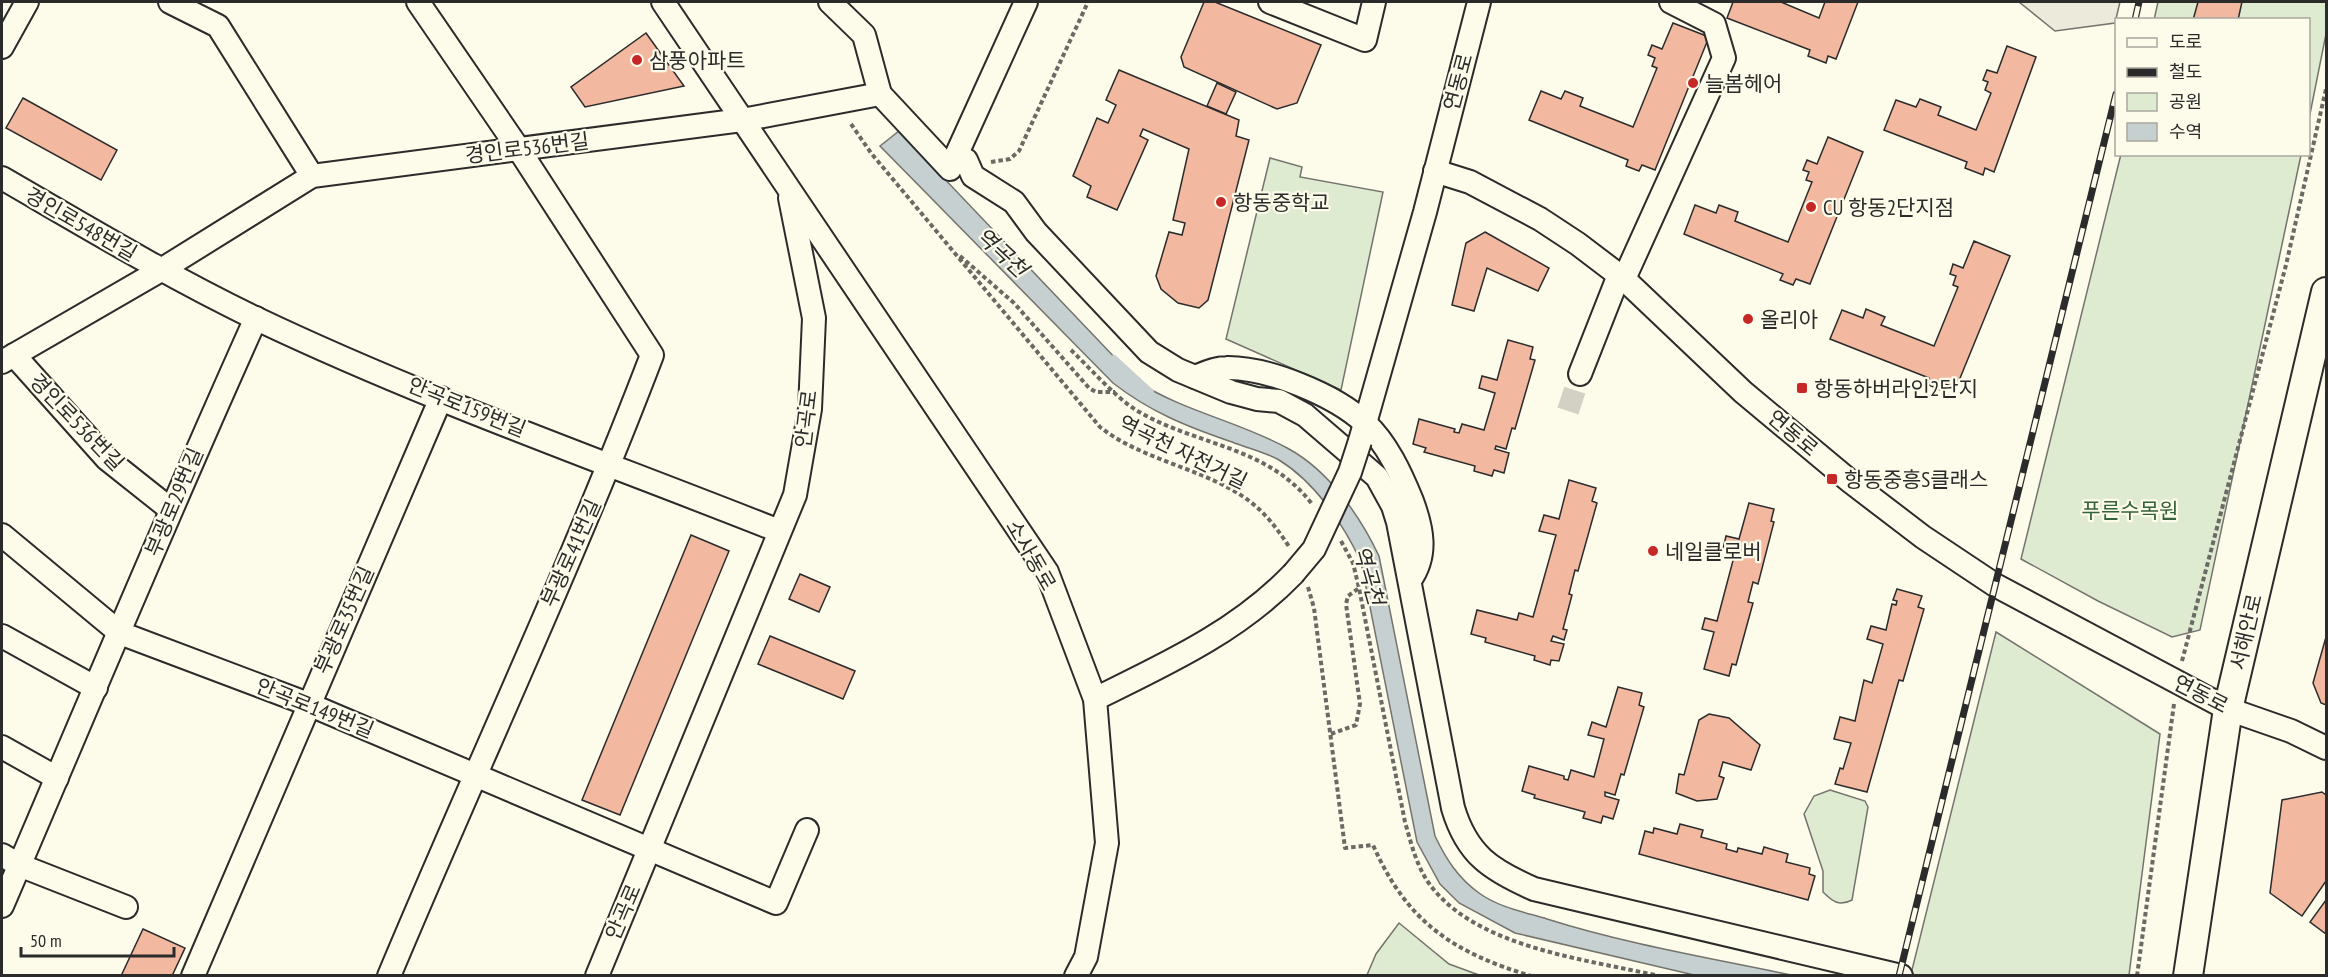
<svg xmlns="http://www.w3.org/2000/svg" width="2328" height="977" viewBox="0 0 2328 977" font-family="'PT Sans Narrow','Noto Sans KR',sans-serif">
<rect width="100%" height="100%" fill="#fdfbea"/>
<g fill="#deebd1" stroke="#74746e" stroke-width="1.5">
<polygon points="2158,2 2326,2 2326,34 2309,119 2308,20 2154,20"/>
<polygon points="2121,154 2301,155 2200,630 2172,637 2098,601 2021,559"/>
<polygon points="1270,158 1302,167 1300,177 1383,192 1341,390 1226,339"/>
<polygon points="1996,632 2160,734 2129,975 1908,976 1912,970"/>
<path d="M 1830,790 L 1865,801 L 1868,807 L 1852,900 C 1839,907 1832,901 1823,892 L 1823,871 L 1804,814 L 1814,796 Z"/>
<polygon points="1399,923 1449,964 1479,975 1367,975 1376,954"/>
</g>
<polygon fill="#eceadb" stroke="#74746e" stroke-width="1.5" points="2019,2 2120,2 2115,23 2055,31"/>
<path fill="#c7d0d0" stroke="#74746e" stroke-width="1.5" d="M 899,131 L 1138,382 C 1185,412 1241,422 1289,449 C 1329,471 1360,516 1379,556 L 1435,836 C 1446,859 1458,878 1479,893 C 1498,907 1524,912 1547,919 C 1626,944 1710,958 1791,975 L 1694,975 L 1515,933 L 1459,903 L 1440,884 L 1417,842 L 1361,562 C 1344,525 1315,482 1279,460 C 1265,452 1247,448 1232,442 C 1188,427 1150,412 1113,383 L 880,146 Z"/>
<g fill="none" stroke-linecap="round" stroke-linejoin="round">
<polyline stroke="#c7d0d0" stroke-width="6" points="1114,358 1151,392"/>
</g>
<g fill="#f2b8a0" stroke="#2b2b2b" stroke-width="1.5">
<polygon points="1204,2 1215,2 1321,45 1297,103 1277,109 1184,67 1181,57"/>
<polygon points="1733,2 1781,2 1819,18 1825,2 1858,2 1836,59 1828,56 1826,63 1808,56 1810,50 1727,18"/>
<polygon points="2198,2 2242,2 2238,20 2193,20"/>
<polygon points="1673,23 1709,37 1655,170 1642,165 1639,171 1626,166 1628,160 1529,120 1541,91 1561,99 1565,91 1583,98 1580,106 1633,127 1657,68 1652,66 1655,58 1648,55 1652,45 1662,49"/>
<polygon points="646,33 684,86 585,107 571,87"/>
<polygon points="2007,46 2036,57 1994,172 1985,168 1983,175 1965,168 1967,162 1884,130 1896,100 1916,107 1920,99 1941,107 1938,115 1976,130 1991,93 1985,90 1988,82 1983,80 1987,70 1997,73"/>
<polygon points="1119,70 1239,120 1236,136 1249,140 1208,300 1199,308 1178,303 1161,289 1156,276 1169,232 1182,235 1185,223 1173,220 1189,149 1143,129 1140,136 1148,140 1117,210 1087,197 1091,186 1073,176 1097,118 1108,123 1116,105 1106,100"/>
<polygon points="1217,83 1236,92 1226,114 1207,106"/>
<polygon points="23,98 117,150 101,180 6,128"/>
<polygon points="1828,137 1863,152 1810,284 1796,279 1793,285 1780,280 1783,274 1684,234 1695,205 1716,213 1719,205 1738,212 1735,221 1788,242 1812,182 1806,180 1809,172 1803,170 1807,160 1817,164"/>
<polygon points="1485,232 1549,268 1538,291 1487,268 1474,311 1452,305 1466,243"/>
<polygon points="1974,241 2010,256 1956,388 1943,383 1940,390 1927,384 1929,378 1830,339 1842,310 1863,318 1866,309 1885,317 1881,325 1934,346 1958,287 1953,285 1956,276 1950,274 1953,264 1963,268"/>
<polygon points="1508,340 1533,347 1530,359 1535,360 1515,429 1512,428 1506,449 1496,446 1495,449 1509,453 1504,473 1494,470 1492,476 1474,471 1475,466 1424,452 1426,448 1413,444 1419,419 1455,429 1454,432 1459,433 1462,424 1484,430 1495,393 1479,388 1482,376 1497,380"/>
<polygon points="1569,480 1596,488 1592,501 1597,503 1578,571 1575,570 1569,594 1572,595 1563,629 1567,630 1564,640 1553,636 1551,641 1564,644 1559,661 1551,660 1550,665 1534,660 1535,656 1485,642 1486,638 1471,634 1477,610 1517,620 1519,613 1533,617 1556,535 1539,531 1544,515 1559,519"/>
<polygon points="1749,503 1774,509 1771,521 1774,522 1758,584 1753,582 1748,602 1753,603 1736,665 1732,664 1729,676 1704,669 1714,632 1702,629 1705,618 1717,621 1735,553 1723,549 1726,536 1739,539"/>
<polygon points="691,535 729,551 620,815 582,800"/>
<polygon points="800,574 830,587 819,612 789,599"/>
<polygon points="1897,589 1922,596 1918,607 1924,609 1903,681 1899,680 1867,792 1835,784 1840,768 1843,769 1851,743 1834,739 1840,717 1855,721 1864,680 1872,683 1883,644 1867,639 1871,626 1886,630 1892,604 1896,605 1897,601 1893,600"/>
<polygon points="770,636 855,671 843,699 758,664"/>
<polygon points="2326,637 2326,705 2321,703 2313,683"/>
<polygon points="1618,687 1642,693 1639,705 1644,707 1624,775 1621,774 1615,795 1605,792 1605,796 1619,800 1613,819 1603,816 1601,823 1583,818 1585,812 1534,798 1535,795 1522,791 1529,766 1564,776 1564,779 1568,780 1571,770 1594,777 1604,739 1588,735 1592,722 1606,727"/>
<polygon points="1709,714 1729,718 1760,745 1751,770 1723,762 1719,776 1724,778 1717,799 1697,801 1676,793 1679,774 1684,775 1699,720"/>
<polygon points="2322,792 2326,795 2326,881 2302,916 2270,893 2282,800"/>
<polygon points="1680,824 1703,830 1701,837 1727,844 1726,849 1737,852 1738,848 1762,854 1764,847 1788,854 1786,862 1810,868 1809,874 1815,876 1808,900 1639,854 1645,831 1653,833 1654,828 1677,834"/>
<polygon points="2326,900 2326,934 2310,922"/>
<polygon points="143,929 185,948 172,976 121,976"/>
</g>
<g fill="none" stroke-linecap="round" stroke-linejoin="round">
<polyline stroke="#d3d1c4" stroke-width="22" stroke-dasharray="22 11" stroke-linecap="butt" points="1568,411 1580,374"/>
<g stroke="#2b2b2b" stroke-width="26">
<g id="minor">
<polyline points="170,2 218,26 312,176"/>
<polyline points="663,2 1047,572 1095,699 1107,843 1086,957 1076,976"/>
<polyline points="1270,2 1365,40 1374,2"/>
<polyline points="2,47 27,2"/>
<polyline points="880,94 950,169 1026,2"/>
<path d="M 966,160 L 973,176 L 1014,202 L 1036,232 L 1149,352 L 1178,370 L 1231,392 L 1257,399 L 1279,401 L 1305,415 L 1377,477 L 1393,506 L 1398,522 L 1453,808 C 1467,855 1491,870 1534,889 L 1901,976"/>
<polyline points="1435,171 1470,182 1540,219 1578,244 1624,279 1743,392 1851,482 1923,537 1995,585 2228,709 2291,731 2326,748"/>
<path d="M 2,178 C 85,226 168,276 255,318 C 425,399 605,462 779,531"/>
<polyline points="1624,279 1724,58 1714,24 1671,2"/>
<polyline points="14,355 107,459 170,509"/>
<polyline points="2,362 161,270 312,176 742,120 880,94 864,35 830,2"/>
<polyline points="1580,374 1619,275"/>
<path d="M 1195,377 C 1205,373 1215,368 1226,368 C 1267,367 1335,395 1365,423 C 1387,443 1401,474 1412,501 C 1422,528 1428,555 1410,580"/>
<polyline points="1360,441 1425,212 1479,2"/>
<polyline points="2,535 120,633 308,704 776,903 807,830"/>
<polyline points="2,636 96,688"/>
<path d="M 1095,699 C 1166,664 1237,632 1293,574"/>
<polyline points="2,747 57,778"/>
<polyline points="2,855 19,865 126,907"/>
<path d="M 2,906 C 86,710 168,513 256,318"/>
<polyline points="193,976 441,398"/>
<path d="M 389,976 C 476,768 572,565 652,355 L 518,148 L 418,2"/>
<polyline points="597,976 795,495 810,409 814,318 790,198"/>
</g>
</g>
<g stroke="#2b2b2b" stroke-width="32">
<polyline id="major" points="2188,976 2228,709 2326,292"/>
</g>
<g stroke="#6a6964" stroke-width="4" stroke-dasharray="4.5 3" stroke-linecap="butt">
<path d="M 851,124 L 871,153 L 1100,427 C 1143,461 1204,468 1248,500 C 1266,513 1278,530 1290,548"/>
<polyline points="991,162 1010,159 1019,151 1088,2"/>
<polyline points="960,256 1014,303 1089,388 1096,392 1115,392"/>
<path d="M 1071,350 C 1091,369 1114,396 1136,410 C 1195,446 1267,445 1312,504"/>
<path d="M 1341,541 L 1353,563 L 1359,588 L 1405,822 C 1411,843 1416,864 1428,882 C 1474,948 1586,959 1659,976"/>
<path d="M 1308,587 L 1314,608 L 1345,848 L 1373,845 C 1407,922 1452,952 1531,976"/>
<polyline points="2182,661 2286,265 2326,89"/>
<polyline points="1331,734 1356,725 1360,704 1346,604 1348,596 1359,588"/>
<polyline points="2137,976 2174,704"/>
</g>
<use href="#minor" stroke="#fdfbea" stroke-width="22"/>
<use href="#major" stroke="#fdfbea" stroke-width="28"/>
<g stroke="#2b2b2b" stroke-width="7">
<g id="rail">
<polyline points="2135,20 2139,2"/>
<polyline points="1899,976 2116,94"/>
</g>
</g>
<use href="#rail" stroke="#fdfbea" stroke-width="4.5" stroke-dasharray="14" stroke-linecap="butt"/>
<g stroke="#2b2b2b" stroke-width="26" stroke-linecap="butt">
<polyline id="minor-bridge" points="1293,574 1314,549 1350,472 1360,441"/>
</g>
<use href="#minor-bridge" stroke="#fdfbea" stroke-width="22"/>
</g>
<g fill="#c62828" stroke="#fdfbea" stroke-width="2">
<circle cx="637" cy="60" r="6"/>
<circle cx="1693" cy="83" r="6"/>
<circle cx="1221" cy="202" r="6"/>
<circle cx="1811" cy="207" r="6"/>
<circle cx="1748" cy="319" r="6"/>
<rect x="1796" y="382" width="12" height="12" rx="3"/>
<rect x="1826" y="473" width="12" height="12" rx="3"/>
<circle cx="1653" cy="551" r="6"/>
</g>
<g text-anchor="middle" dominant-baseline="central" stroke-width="4.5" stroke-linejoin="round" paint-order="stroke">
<g font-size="21" fill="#2b2b2b" stroke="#fdfbea" text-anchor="start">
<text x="649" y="60">삼풍아파트</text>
<text x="1705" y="83">늘봄헤어</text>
<text x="1233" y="202">항동중학교</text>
<text x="1823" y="207">CU 항동2단지점</text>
<text x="1760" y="319">올리아</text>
<text x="1814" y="388">항동하버라인2단지</text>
<text x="1844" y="479">항동중흥S클래스</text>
<text x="1665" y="551">네일클로버</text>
</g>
<g font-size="21" fill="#2b2b2b" stroke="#fdfbea">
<text transform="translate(1458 82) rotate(-75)">연동로</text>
<text transform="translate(527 148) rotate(-7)">경인로536번길</text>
<text transform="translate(81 224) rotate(30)">경인로548번길</text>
<text transform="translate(467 407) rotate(22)">안곡로159번길</text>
<text transform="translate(806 419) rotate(-83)">안곡로</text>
<text transform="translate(77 422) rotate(46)">경인로536번길</text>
<text transform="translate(1793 433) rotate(40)">연동로</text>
<text transform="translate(1183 452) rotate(26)">역곡천 자전거길</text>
<text transform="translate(174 502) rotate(-67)">부광로29번길</text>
<text transform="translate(571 553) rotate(-66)">부광로41번길</text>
<text transform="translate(1031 555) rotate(60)">소사동로</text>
<text transform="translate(344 620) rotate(-66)">부광로35번길</text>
<text transform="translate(2246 632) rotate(-77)">서해안로</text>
<text transform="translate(2201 694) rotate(27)">연동로</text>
<text transform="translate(315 708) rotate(22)">안곡로149번길</text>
<text transform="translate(623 912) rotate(-67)">안곡로</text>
</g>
<g font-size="21" fill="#34623c" stroke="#fdfbea">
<text x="2130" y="510">푸른수목원</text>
</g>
<g font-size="22" font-style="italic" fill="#2b2b2b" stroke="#fdfbea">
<text transform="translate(1002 252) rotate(43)">역곡천</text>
<text transform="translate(1369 575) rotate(74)">역곡천</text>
</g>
</g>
<rect width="2328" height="977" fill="none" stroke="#2b2b2b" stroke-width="6"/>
<rect x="2115" y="18" width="195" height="138" fill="#fdfbea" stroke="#a9a89e" stroke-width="1.5"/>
<rect x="2127" y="38" width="30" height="9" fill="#fdfbea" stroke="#a9a89e" stroke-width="1.5"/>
<text x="2169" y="48" font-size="18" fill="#2b2b2b">도로</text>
<rect x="2127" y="68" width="30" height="9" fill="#2b2b2b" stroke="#a9a89e" stroke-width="1.5"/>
<text x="2169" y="78" font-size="18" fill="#2b2b2b">철도</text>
<rect x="2127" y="93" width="30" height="18" fill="#deebd1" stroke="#a9a89e" stroke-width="1.5"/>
<text x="2169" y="108" font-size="18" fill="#2b2b2b">공원</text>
<rect x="2127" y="123" width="30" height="18" fill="#c7d0d0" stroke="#a9a89e" stroke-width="1.5"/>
<text x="2169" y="138" font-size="18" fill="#2b2b2b">수역</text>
<path d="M21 947v9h153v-9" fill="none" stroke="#2b2b2b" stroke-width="3"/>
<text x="30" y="947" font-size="18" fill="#2b2b2b" stroke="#fdfbea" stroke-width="4.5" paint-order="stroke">50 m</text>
</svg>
